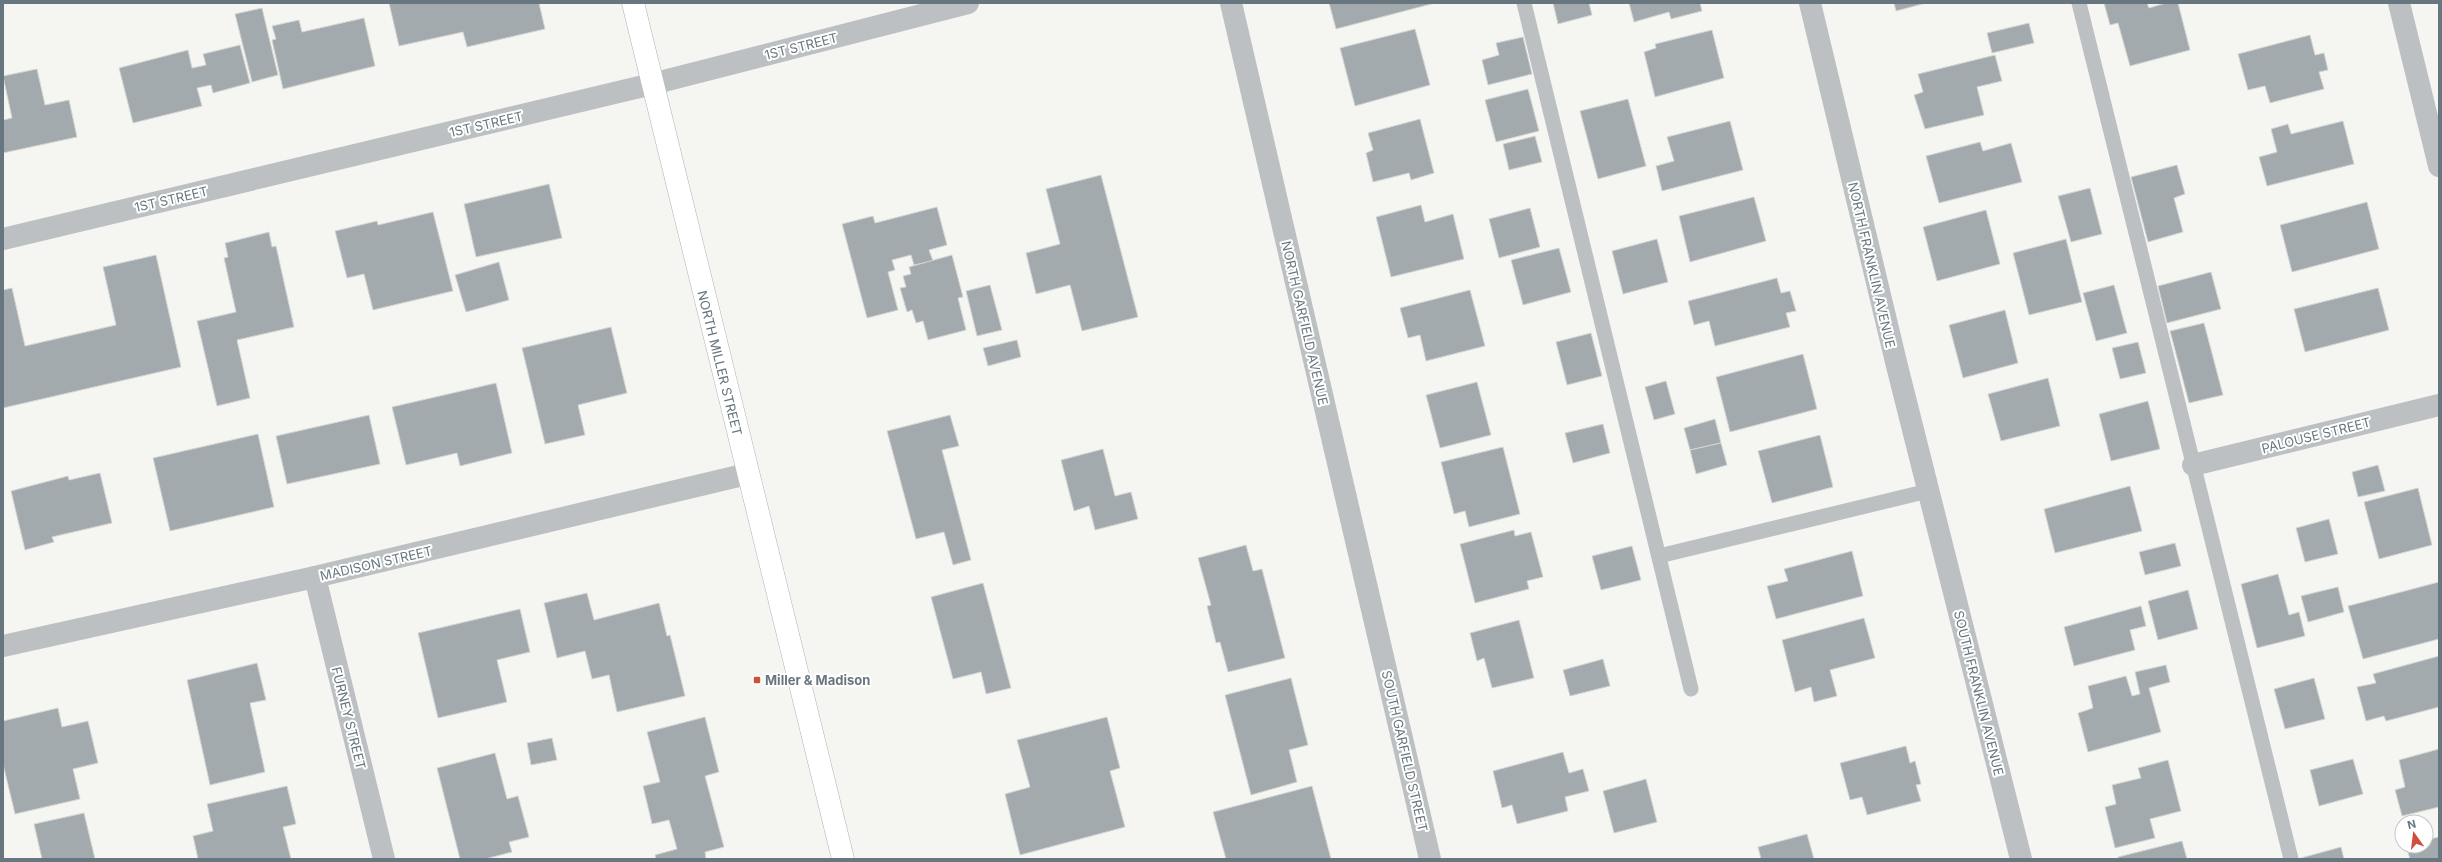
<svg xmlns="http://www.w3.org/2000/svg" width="2442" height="862" viewBox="0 0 2442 862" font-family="Inter,sans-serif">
<rect width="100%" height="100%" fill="#f5f5f2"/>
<g fill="#a2aaae" stroke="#d6d6d4">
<polygon points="389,3 539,3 545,29 467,47 463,32 399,46"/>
<polygon points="1329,3 1435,3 1336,29"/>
<polygon points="1553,3 1589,3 1592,15 1558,24"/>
<polygon points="1629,3 1700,3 1702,11 1671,19 1669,12 1634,22"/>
<polygon points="1894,3 1926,3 1896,11"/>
<polygon points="2104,3 2147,3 2149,8 2166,3 2178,3 2190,50 2130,66 2118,23 2110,25"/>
<polygon points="262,8 278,75 252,82 235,14"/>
<polygon points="364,18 375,66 283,89 272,40 276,39 272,26 299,20 302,32"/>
<polygon points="2029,23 2034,43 1992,53 1987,33"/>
<polygon points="1415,29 1430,85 1355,106 1340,48"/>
<polygon points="1712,30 1724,78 1655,97 1644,52 1656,48 1655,44"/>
<polygon points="2310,35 2315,55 2324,53 2328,70 2319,72 2324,89 2270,103 2265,86 2248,90 2238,54"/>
<polygon points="1523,37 1532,74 1488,85 1482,60 1499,55 1496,43"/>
<polygon points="240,45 250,83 213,93 211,85 197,88 202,106 133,123 119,68 188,50 192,68 206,65 203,54"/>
<polygon points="1995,55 2002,81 1977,87 1984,115 1925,129 1914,95 1923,92 1918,74"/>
<polygon points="37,69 45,105 69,100 77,137 3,153 3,120 12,118 3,76"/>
<polygon points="1528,89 1539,131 1496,142 1485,100"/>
<polygon points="1628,99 1646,166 1598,179 1580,111"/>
<polygon points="1420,119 1434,173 1411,180 1409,173 1373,182 1366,153 1373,150 1368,133"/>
<polygon points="1730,121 1743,170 1662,191 1656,166 1674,161 1667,137"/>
<polygon points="2343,121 2354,164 2267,186 2259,157 2277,152 2271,129 2288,124 2291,134"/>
<polygon points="1535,136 1542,162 1509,170 1503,144"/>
<polygon points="1980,142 1983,151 2011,143 2022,182 1939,203 1926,156"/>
<polygon points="2177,165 2185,194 2174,198 2183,232 2148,242 2131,177"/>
<polygon points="1101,175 1138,317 1082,331 1070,285 1036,294 1026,253 1060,244 1046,189"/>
<polygon points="549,184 562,238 476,257 464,204"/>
<polygon points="2090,188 2102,234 2071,242 2058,196"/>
<polygon points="1754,197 1766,241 1690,262 1679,216"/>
<polygon points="2367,202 2379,249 2292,272 2280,225"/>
<polygon points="1421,205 1425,222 1453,214 1464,259 1391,277 1376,217"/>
<polygon points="937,207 947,245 929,250 933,261 914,265 911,255 892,260 895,270 888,272 898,310 867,318 842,224 873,216 875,223"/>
<polygon points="1530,208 1540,247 1499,258 1489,219"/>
<polygon points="1986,210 2000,264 1937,281 1923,227"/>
<polygon points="433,212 453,291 373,310 364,274 347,278 335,231 377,221 378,225"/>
<polygon points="269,232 272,247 276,246 294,327 237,340 250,398 217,406 197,321 236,312 224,258 228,257 225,243"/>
<polygon points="1657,239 1668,282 1623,294 1612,251"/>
<polygon points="2066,239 2082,302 2029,315 2013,253"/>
<polygon points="1559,248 1571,292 1523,305 1511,260"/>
<polygon points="156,255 181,367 3,408 3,290 12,288 25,346 116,325 103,267"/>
<polygon points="952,255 963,297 958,298 966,330 928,340 923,321 916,323 912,310 907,312 900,288 906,287 903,276 911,274 909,267"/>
<polygon points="499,262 509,300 466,312 455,275"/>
<polygon points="2211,272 2221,309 2167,323 2158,286"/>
<polygon points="1777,278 1781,293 1790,291 1796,311 1786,313 1790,327 1715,346 1709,321 1694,325 1688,301"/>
<polygon points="990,285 1002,330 977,336 966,291"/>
<polygon points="2114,285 2127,333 2096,341 2083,293"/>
<polygon points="2378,288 2389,330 2305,352 2294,309"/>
<polygon points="1470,290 1485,346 1426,361 1420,335 1408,338 1400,308"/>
<polygon points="2005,310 2018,363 1963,378 1949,325"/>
<polygon points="2204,323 2223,395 2189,403 2170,331"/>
<polygon points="611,327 627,393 578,405 585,435 545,444 522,348"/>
<polygon points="1591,333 1602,376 1567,385 1556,342"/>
<polygon points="1017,340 1021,357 988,366 983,348"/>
<polygon points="2138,342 2146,373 2120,379 2112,348"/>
<polygon points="1803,354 1817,409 1730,432 1716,377"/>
<polygon points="2048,378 2060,426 2001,441 1988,394"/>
<polygon points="1666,381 1675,414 1654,420 1645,387"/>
<polygon points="1477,382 1491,435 1440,448 1426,395"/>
<polygon points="496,383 512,453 460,466 457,453 406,465 392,407"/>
<polygon points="2148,401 2160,449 2111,461 2099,414"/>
<polygon points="369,415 380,464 287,484 276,436"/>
<polygon points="950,415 959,446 942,450 971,560 953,565 944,532 916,539 887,431"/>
<polygon points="1715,419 1721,443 1690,450 1684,428"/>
<polygon points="1603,424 1610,453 1573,463 1565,433"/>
<polygon points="258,434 274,507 170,531 153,458"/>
<polygon points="1820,435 1833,487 1772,503 1758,451"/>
<polygon points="1721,443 1727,465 1696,474 1690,450"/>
<polygon points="1503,447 1520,514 1469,527 1465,511 1454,514 1441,462"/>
<polygon points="1103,449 1115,496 1131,492 1138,519 1095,530 1089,506 1074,511 1061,460"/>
<polygon points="2378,465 2385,491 2358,497 2352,472"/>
<polygon points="100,473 112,523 52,537 54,542 25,550 11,491 68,476 69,480"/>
<polygon points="2130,486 2142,531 2055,553 2044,509"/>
<polygon points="2418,488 2432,545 2379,559 2364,502"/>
<polygon points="2329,519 2338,554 2305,562 2296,528"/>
<polygon points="1514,530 1515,536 1531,532 1543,577 1527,581 1529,589 1475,603 1460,544"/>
<polygon points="2175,543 2181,566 2145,575 2139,552"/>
<polygon points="1246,545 1253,571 1262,569 1285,658 1228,672 1220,642 1216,643 1207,606 1211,605 1198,558"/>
<polygon points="1632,546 1641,580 1601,590 1592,556"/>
<polygon points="1852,551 1863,596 1776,619 1767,586 1788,581 1784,569"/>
<polygon points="2278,574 2289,615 2299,612 2305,636 2257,648 2241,584"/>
<polygon points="2439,582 2439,639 2363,659 2348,606"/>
<polygon points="983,583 1011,688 986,694 981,672 953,679 931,597"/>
<polygon points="2338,587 2344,612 2308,622 2301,596"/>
<polygon points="2188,590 2198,629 2158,640 2148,601"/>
<polygon points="587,593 594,620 659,603 667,636 670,635 685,696 617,712 609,675 592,679 585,651 557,658 544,603"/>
<polygon points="2141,606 2146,626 2130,630 2135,650 2074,666 2064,627"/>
<polygon points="520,609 530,652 497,660 507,702 438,718 418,633"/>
<polygon points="1864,618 1875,658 1830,670 1837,696 1814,702 1811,687 1795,692 1782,640"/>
<polygon points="1519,620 1534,678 1492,688 1484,658 1477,661 1470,633"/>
<polygon points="2439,656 2439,707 2386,721 2384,716 2366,721 2357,687 2376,683 2373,674"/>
<polygon points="1603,659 1610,686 1570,696 1563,670"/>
<polygon points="257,663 266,700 250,703 265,772 210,785 187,680"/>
<polygon points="2166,665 2170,682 2149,688 2161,732 2088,752 2078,713 2093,708 2088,686 2126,676 2132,696 2140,694 2135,672"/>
<polygon points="1291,678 1308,745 1289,750 1297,782 1251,795 1225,695"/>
<polygon points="2314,678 2325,719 2285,729 2274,689"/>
<polygon points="58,708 62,727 88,721 98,763 73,769 80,799 15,814 3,764 3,721"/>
<polygon points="705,717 719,772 705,776 724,847 705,852 706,859 656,859 655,855 677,849 669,820 652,824 643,786 660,782 647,732"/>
<polygon points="1107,717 1120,768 1110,771 1125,827 1020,855 1005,794 1030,787 1017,740"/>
<polygon points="552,738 557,760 531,765 527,743"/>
<polygon points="1906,746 1910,763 1915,761 1921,784 1916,785 1921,801 1867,815 1862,797 1850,800 1840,763"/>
<polygon points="2439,749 2439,807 2402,816 2395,790 2405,787 2399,760"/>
<polygon points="1563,752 1569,773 1583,769 1589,791 1565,797 1568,811 1517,824 1512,805 1502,808 1493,771"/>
<polygon points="495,753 507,799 518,796 529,837 509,842 512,852 485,859 460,859 437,768"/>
<polygon points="2353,759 2363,794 2319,806 2310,770"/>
<polygon points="2168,760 2181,811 2150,819 2155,838 2115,848 2105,807 2116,804 2112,785 2141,778 2138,768"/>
<polygon points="1646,779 1657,822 1614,833 1603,791"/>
<polygon points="287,786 296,824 283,827 291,859 198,859 193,836 213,831 207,804"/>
<polygon points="1312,786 1331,859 1226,859 1213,812"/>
<polygon points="84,813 95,859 42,859 34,824"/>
<polygon points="1807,834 1814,859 1761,859 1758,847"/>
<polygon points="2439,837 2439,859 2410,859 2406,846 2426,846 2426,840"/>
<polygon points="2182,841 2187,859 2119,859 2118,857"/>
<polygon points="2341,847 2344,859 2301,859 2301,858"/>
</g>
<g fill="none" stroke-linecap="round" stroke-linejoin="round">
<g stroke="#afb4b7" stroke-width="23">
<polyline id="secondary" points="633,3 843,859"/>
</g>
<g stroke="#bcc0c3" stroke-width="15">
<polyline points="1524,3 1691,689"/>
<polyline points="2079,3 2291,859"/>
<polyline points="1659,556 1928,491"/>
</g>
<g stroke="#bcc0c3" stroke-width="22">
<polyline points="1231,3 1430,859"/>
<polyline points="1810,3 1897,366 2021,859"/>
<polyline points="2399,3 2439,166"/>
<polyline points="3,239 652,84 968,3"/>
<polyline points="2193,465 2439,405"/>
<polyline points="315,577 384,859"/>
<polyline points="3,646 315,577 747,474"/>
</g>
<use href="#secondary" stroke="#fff" stroke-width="22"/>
</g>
<rect fill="#cc503b" stroke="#fff" stroke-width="1.5" x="753" y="676" width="8" height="8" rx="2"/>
<g text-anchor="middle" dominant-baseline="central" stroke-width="4" stroke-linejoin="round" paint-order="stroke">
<g font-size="13" fill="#68777f" stroke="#fff">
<text transform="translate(801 46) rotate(-14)">1ST STREET</text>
<text transform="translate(486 124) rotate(-13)">1ST STREET</text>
<text transform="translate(171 199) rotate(-13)">1ST STREET</text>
<text transform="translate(1872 265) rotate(77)">NORTH FRANKLIN AVENUE</text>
<text transform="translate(1305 323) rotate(77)">NORTH GARFIELD AVENUE</text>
<text transform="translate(720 363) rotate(76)">NORTH MILLER STREET</text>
<text transform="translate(2316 435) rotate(-14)">PALOUSE STREET</text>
<text transform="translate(376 563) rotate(-13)">MADISON STREET</text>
<text transform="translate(1979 693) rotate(76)">SOUTH FRANKLIN AVENUE</text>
<text transform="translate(349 718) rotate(76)">FURNEY STREET</text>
<text transform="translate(1405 751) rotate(77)">SOUTH GARFIELD STREET</text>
</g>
<g font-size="13" font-weight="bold" fill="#68777f" stroke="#fff" text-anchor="start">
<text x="765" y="680">Miller &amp; Madison</text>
</g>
</g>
<rect width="2442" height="862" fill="none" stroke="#68777f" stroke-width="8"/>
<g transform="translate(2414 834) rotate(346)"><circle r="19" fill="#ffffff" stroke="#c3c9cc"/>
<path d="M0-3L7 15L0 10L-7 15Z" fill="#cc503b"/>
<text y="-6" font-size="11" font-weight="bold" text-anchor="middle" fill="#68777f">N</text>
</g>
</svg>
